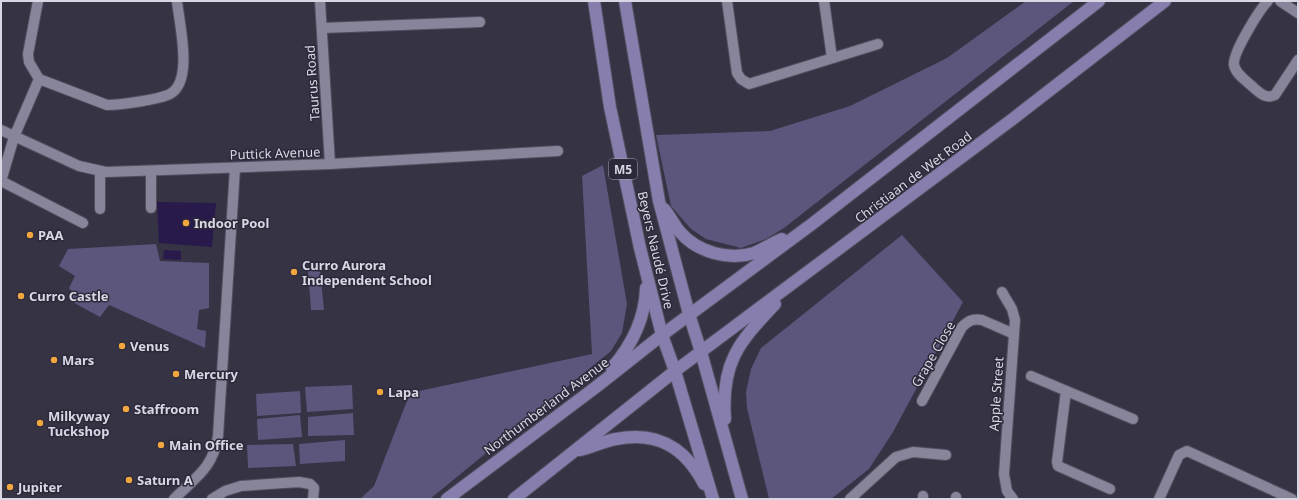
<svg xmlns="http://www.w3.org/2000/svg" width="1299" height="500" viewBox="0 0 1299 500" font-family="'Noto Sans',sans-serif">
<rect width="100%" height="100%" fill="#363345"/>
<g fill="#5c557c">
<polygon points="1026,1 1074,1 784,228 766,239 741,248 706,239 691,229 671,206 656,135 770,131 850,106 947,58"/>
<polygon points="603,165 627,304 622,333 611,351 430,499 360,499 374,486 410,393 592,354 582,176"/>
<polygon points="902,235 963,302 893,432 869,469 831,499 769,499 747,408 746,392 751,369 761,348"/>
<polygon points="156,244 160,261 209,263 209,308 199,310 197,329 206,331 205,348 109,305 100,317 69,300 72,291 69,288 75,276 59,266 68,249"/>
<polygon points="320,270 324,310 311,310 308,271"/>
<polygon points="352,385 353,409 307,412 305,387"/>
<polygon points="300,391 301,413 257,416 256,394"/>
<polygon points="353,413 354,435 308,436 308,417"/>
<polygon points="300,415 302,437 258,440 257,419"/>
<polygon points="345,440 345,461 300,464 299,444"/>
<polygon points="293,444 296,466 248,468 247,445"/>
</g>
<g fill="#281a4b">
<polygon points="157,202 216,203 212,247 159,243"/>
<polygon points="164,250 181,251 181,260 163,259"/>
</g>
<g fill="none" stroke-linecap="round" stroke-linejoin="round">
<g stroke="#524f5f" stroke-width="12">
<g id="minor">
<polyline points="320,1 330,164"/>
<polyline points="727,1 737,73 741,79 749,84 878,44"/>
<polyline points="824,1 832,58"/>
<path d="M 1268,1 C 1259,10 1232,54 1234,65 C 1236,75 1247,81 1254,88 C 1261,94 1266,99 1275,95 L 1298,60"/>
<polyline points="1280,1 1298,13"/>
<polyline points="322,28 480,22"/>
<path d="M 39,79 L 107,105 C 119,105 131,103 143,101 C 152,99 162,98 170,94 C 194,81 179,23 177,1"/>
<polyline points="1,130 79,166 106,172 330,164 558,151"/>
<polyline points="100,171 100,209"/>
<polyline points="151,171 151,208"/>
<polyline points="1,181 14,137 39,79 29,62 28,54 38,1"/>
<polyline points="1,181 83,223"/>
<polyline points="1002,292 1012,309 1015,320 1004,474 1007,491 1013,499"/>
<polyline points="1031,376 1133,419"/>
<polyline points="1066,391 1057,462 1058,466 1110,489"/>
<path d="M 922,401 L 962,327 C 968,321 973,318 982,320 L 1014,334"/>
<path d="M 174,499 C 196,477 213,468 218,436 L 235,168"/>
<polyline points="212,499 225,491 241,486 299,482 310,484 314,488 313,499"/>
<polyline points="850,499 896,457 913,452 946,455"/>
<polyline points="923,499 923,496"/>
<polyline points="956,499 956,497"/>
<polyline points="1159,499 1179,455 1187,451 1292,499"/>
</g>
</g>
<g stroke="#524f5f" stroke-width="14">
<g id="major">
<polyline points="594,1 610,107 640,248 662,335 675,371 713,499"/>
<polyline points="625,1 659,201 689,314 701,352 742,499"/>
<path d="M 664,209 C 670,216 674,225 680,232 C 697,252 729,261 754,253 C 763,249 773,243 782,239"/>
<path d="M 612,368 C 632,345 645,319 646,288"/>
<path d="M 725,419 C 721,363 738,343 775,304"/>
<path d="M 580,450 C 592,447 604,441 616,439 C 657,431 685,447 704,484"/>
<polyline points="447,499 596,387 662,335 812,224 1099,1"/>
<polyline points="514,499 675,371 1014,118 1165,1"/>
</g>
</g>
<use href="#minor" stroke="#88859b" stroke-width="10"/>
<use href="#major" stroke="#877ead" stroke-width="12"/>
</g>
<g fill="#f1a63f" stroke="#2c293b" stroke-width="1.5">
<circle cx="186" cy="223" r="4"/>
<circle cx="30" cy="235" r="4"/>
<circle cx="294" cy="272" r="4"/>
<circle cx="21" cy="296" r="4"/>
<circle cx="122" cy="346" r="4"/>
<circle cx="54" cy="360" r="4"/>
<circle cx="176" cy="374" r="4"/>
<circle cx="380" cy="392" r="4"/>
<circle cx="126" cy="409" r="4"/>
<circle cx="40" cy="423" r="4"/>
<circle cx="161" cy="445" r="4"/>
<circle cx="129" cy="480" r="4"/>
<circle cx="10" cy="487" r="4"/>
</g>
<g text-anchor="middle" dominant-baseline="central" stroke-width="3" stroke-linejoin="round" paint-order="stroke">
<rect fill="#2c293b" stroke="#a5a3b1" stroke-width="1" x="609" y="159" width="28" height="20" rx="3"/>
<g font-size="12" font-weight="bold" fill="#d9d7e3">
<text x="623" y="169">M5</text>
</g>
<g font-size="13" fill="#d9d7e3" stroke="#2c293b">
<text transform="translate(312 83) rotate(-94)">Taurus Road</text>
<text transform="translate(275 153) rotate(-2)">Puttick Avenue</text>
<text transform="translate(913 177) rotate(-37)">Christiaan de Wet Road</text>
<text transform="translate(656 250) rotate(77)">Beyers Naudé Drive</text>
<text transform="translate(933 354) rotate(-60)">Grape Close</text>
<text transform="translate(996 394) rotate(-86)">Apple Street</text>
<text transform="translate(546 406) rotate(-37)">Northumberland Avenue</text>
</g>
<g font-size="13" font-weight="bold" fill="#d9d7e3" stroke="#2c293b" text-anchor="start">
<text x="194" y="223">Indoor Pool</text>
<text x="38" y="235">PAA</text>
<text x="302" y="265">Curro Aurora<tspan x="302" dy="15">Independent School</tspan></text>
<text x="29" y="296">Curro Castle</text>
<text x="130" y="346">Venus</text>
<text x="62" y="360">Mars</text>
<text x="184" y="374">Mercury</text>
<text x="388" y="392">Lapa</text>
<text x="134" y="409">Staffroom</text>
<text x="48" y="416">Milkyway<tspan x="48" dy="15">Tuckshop</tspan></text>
<text x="169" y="445">Main Office</text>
<text x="137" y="480">Saturn A</text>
<text x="18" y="487">Jupiter</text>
</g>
</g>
<rect width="1299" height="500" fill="none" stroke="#d9d7e3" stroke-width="4"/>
</svg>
